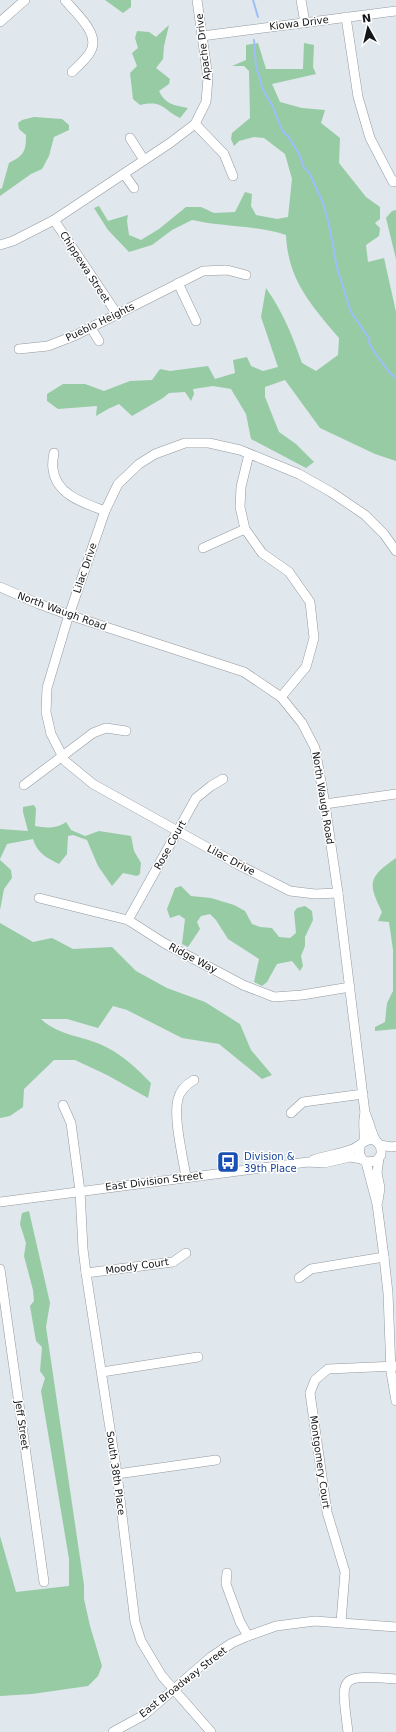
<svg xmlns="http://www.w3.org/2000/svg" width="396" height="1732" viewBox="0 0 396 1732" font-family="'DejaVu Sans',sans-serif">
<rect width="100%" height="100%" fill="#e0e7ed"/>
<g fill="#96cba4">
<polygon points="105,0 131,0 131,7 123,13"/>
<path d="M 169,25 L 164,46 L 163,59 L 156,68 L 170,79 L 169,84 L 159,91 C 166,105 174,105 188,108 L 180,118 C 162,109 163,100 140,105 L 133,99 L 130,73 L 137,66 L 132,53 L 138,48 L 135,38 L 137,31 L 149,32 L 156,37 Z"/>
<path d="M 258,43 L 266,69 L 303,69 L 304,43 L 314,45 L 313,67 L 316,74 L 272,84 L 280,102 L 302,108 L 325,110 L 321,123 L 340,138 L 339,163 L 366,197 L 380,207 L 380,219 L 375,223 L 380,228 L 379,236 L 366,245 L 368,262 L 384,258 L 396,312 L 396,461 L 375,454 L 320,428 L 285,380 L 265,387 L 265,397 L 279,432 L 296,444 L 314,462 L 306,468 L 251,439 L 246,414 L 231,389 L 213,386 L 193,389 L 194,394 L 191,401 L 185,392 L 169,393 L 163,398 L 132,416 L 119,404 L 108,409 L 96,416 L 97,406 L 58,409 L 47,401 L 47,394 L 63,384 L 85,384 L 104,391 L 130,381 L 152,380 L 160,369 L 170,371 L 208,366 L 215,379 L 235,373 L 233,360 L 247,357 L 251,366 L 263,371 L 278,367 L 261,317 L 266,288 C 283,312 292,335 302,363 L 316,371 L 338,355 L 339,338 C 311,305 288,280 286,235 C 255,225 223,227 192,220 L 172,230 L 152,245 L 129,252 L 108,230 L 94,208 L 99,206 L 108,221 L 128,215 L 127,221 L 129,235 L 141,240 L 159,229 L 186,207 L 201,207 L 214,213 L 235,212 L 245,192 L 252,194 L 251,206 L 256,215 L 277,219 L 288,217 L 292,179 L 285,154 L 264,138 L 254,137 L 239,141 L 234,146 L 231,139 L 232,133 L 250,118 L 249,71 L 244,66 L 232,66 L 246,60 L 246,45 Z"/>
<path d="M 34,117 L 62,119 L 69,125 L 69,130 L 54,137 L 49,156 L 42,169 L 31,174 L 0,196 L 0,189 L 2,188 L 9,163 C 24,155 26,152 26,135 L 19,129 L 18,123 L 22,120 Z"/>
<polygon points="396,210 396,259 386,218 392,211"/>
<path d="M 34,805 L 36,809 L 35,826 C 45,828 57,829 66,822 L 71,830 L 85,836 L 99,831 L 131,836 L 134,851 L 141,863 L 140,874 L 137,876 L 123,873 L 112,886 L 98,866 L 87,840 L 73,835 L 68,836 L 67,854 L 59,864 C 47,858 37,853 33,839 L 7,844 L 0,859 L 0,829 L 28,831 L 23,812 L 23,807 Z"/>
<path d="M 396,858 L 396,1029 L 375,1031 L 375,1027 L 385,1022 L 387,1003 L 393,991 L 393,950 L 389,922 L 378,921 L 382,912 C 367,882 369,877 396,858 Z"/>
<polygon points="0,860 11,870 12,878 4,889 0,910"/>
<polygon points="181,886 191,896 211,898 234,905 245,911 252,924 260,927 272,928 279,937 290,938 296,933 294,912 297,908 305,906 312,911 313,920 305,937 305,946 301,956 303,966 300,971 292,961 277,964 267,982 262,986 254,982 259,959 228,939 216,920 210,914 201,916 197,922 200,929 188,947 182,944 185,919 179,915 170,918 167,909 175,888"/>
<path d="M 0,923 L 33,942 L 52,938 L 73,949 L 112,947 L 136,971 L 167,988 L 205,1002 L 240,1024 L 251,1050 L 272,1075 L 262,1079 L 219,1044 L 182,1038 L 127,1010 L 113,1006 L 98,1028 L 67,1019 L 41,1019 C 60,1037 87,1036 108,1048 C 125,1057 138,1070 151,1083 L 148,1098 L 107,1075 L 75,1060 L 54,1060 L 24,1089 L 23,1107 L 10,1116 L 0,1118 Z"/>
<polygon points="29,1211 50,1303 46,1327 84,1585 84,1599 90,1626 102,1666 98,1676 88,1686 32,1694 0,1696 0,1536 16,1592 69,1586 69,1559 41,1391 45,1378 40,1371 42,1347 36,1341 30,1306 34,1301 33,1290 24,1256 26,1243 20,1224 22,1213"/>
</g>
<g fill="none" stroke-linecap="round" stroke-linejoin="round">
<g stroke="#9fbdfb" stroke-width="2">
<polyline points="253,0 258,17"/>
<polyline points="254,40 256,67 259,75 262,88 273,107 283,132 288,136 300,156 304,168 309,172 323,203 329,224 337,268 351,312 368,337 370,345 378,357 389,372 396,378"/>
</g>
<g stroke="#93999f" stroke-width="10">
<g id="minor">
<path d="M 65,0 C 76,14 103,35 89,54 C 84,61 77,67 72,72"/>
<polyline points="301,0 305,23"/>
<polyline points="346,17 358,97 370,138 393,182 396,181"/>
<polyline points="0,22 25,0"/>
<polyline points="202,36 396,11"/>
<polyline points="195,124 224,154 233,176"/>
<polyline points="130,138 144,160"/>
<polyline points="124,174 134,188"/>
<polyline points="54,220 117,314"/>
<polyline points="0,245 13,241 54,220 170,143 195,124 206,102 208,78 197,0"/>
<polyline points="178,283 196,321"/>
<polyline points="91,328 99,341"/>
<polyline points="19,349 48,346 76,335 203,271 227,270 246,275"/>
<path d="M 54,453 C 53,458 52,464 53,469 C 56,495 84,503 105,511"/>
<polyline points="249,454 241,487 240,507 245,529 262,553 289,572 310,602 314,638 306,667 281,697"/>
<polyline points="203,548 245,529"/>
<path d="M 0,587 L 39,604 L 69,615 L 244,672 L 281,697 L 302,723 L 315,748 L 325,804 L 338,893 L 365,1113 C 370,1123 371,1133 376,1141"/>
<polyline points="24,785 93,733 106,728 126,731"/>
<polyline points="325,804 396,794"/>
<polyline points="338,893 315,894 290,891 237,864 93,784 65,761 51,734 46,712 47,688 67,621 105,511 118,484 139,464 155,454 185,443 209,443 240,450 299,474 331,492 365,515 384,534 396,551"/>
<polyline points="39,898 128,920 164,943 243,985 274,997 302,995 350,987"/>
<polyline points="128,920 196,798 211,786 223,779"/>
<polyline points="63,1105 71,1123 80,1191 83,1249 86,1273 117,1474 135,1622 141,1641 162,1676 211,1732"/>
<polyline points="291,1113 303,1102 363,1094"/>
<path d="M 364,1141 C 365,1131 362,1123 365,1113"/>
<polyline points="380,1145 392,1147 396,1146"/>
<path d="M 313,1160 C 325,1156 338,1154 350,1150 C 360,1148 368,1133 378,1143 C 382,1147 381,1150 381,1155 L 376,1161 L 366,1162 C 359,1158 358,1151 361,1144"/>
<polyline points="366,1162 377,1204 384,1257 388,1293 391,1372 396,1401"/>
<path d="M 186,1177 C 183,1158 173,1117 178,1099 C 180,1091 187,1084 194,1080"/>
<polyline points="378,1201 380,1188 377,1173 379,1158"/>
<polyline points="0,1202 308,1162 324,1163 350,1157 362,1159"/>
<polyline points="0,1269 44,1582"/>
<polyline points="86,1273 173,1262 186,1253"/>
<polyline points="299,1278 311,1269 384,1257"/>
<polyline points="102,1372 198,1357"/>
<polyline points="117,1474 216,1460"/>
<polyline points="227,1573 226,1584 240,1622 248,1636"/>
<polyline points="341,1622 345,1572 327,1512 310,1393 315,1380 328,1369 396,1366"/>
<polyline points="113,1732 144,1715 211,1657 232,1643 248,1636 276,1626 315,1621 396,1627"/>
<path d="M 348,1732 C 341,1675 337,1675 396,1679"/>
</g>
</g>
<use href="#minor" stroke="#fff" stroke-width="9"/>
</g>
<defs>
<g id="bus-square" transform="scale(1.15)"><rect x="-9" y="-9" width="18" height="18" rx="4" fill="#1a4fb4" stroke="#fff"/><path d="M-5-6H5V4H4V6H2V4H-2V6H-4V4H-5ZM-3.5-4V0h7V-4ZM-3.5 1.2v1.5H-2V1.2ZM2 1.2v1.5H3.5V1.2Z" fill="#fff"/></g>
</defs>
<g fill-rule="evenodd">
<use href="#bus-square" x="228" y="1162"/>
</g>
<g text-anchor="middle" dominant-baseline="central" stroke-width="3" stroke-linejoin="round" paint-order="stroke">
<g font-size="10" fill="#131518" stroke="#fff">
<text transform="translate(299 23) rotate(-7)">Kiowa Drive</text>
<text transform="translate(203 47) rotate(-97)">Apache Drive</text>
<text transform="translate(85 267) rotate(57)">Chippewa Street</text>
<text transform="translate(100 322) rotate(-26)">Pueblo Heights</text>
<text transform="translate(85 568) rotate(-71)">Lilac Drive</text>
<text transform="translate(62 611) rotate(20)">North Waugh Road</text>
<text transform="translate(323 798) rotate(81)">North Waugh Road</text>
<text transform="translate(170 845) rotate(-61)">Rose Court</text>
<text transform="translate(231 860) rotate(28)">Lilac Drive</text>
<text transform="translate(193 958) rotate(28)">Ridge Way</text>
<text transform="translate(154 1181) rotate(-7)">East Division Street</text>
<text transform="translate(137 1266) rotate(-8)">Moody Court</text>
<text transform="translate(22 1425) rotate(82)">Jeff Street</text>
<text transform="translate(320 1462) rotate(82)">Montgomery Court</text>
<text transform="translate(116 1473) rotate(82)">South 38th Place</text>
<text transform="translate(183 1682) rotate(-38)">East Broadway Street</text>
</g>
<g font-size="10" fill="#164399" stroke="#fff" text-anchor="start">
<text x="244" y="1156">Division &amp;<tspan x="244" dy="12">39th Place</tspan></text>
</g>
</g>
<g transform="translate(368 28) rotate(352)" stroke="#ffffff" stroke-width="3" paint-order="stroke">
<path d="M0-3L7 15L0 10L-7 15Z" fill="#131518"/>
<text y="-6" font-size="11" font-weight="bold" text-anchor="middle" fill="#131518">N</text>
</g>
</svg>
